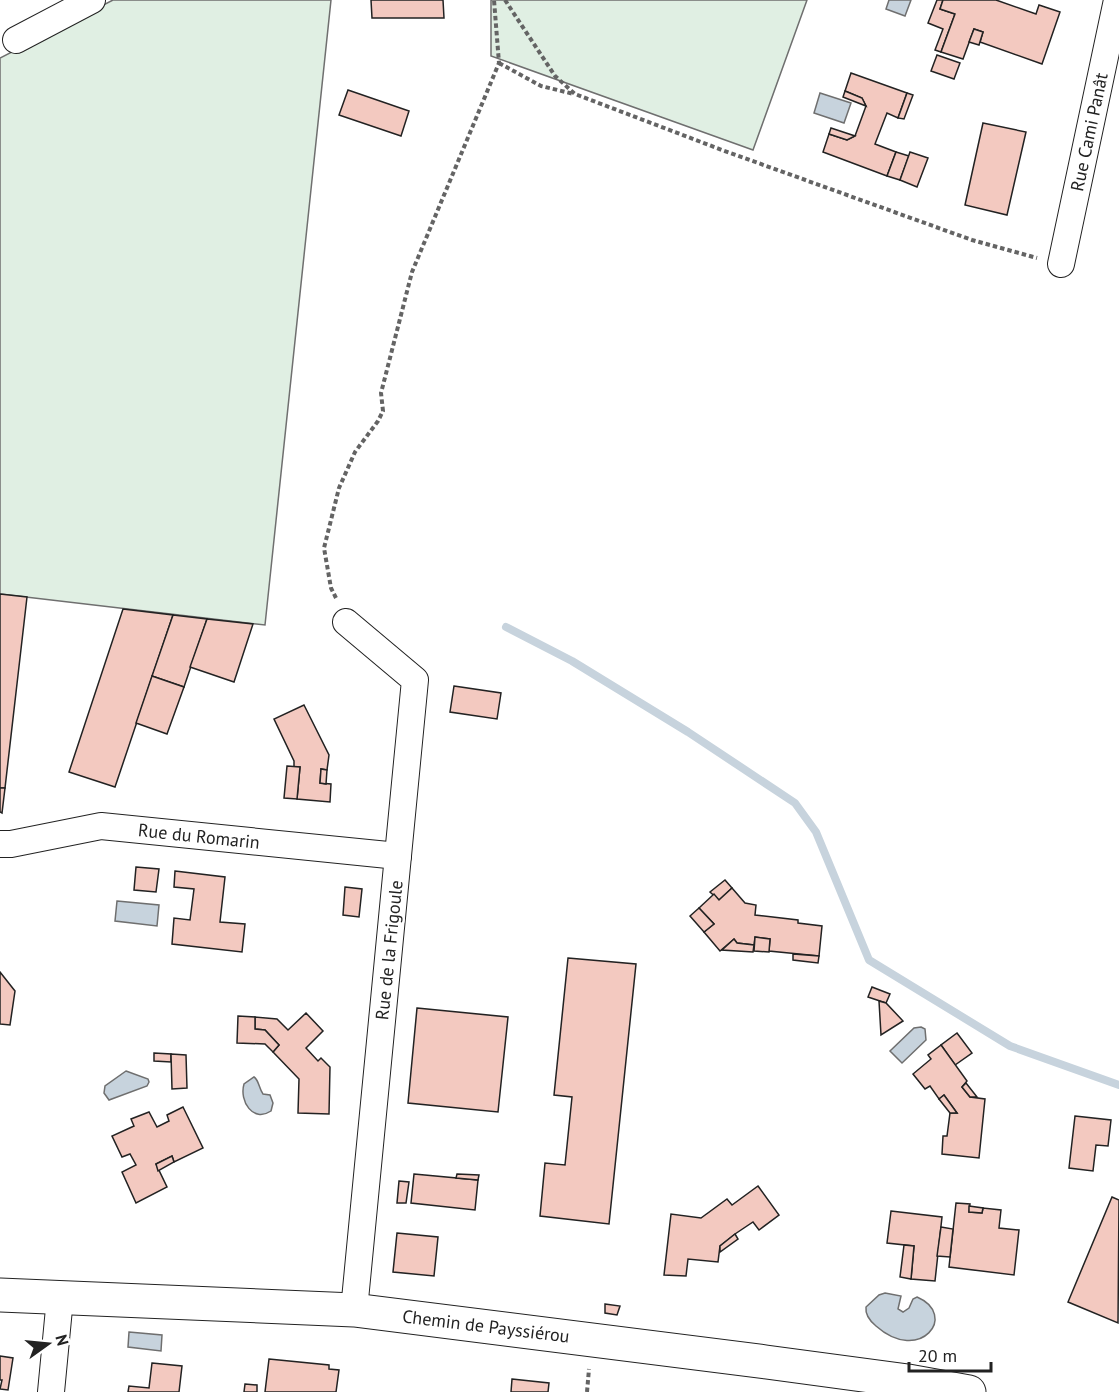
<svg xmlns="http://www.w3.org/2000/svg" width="1119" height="1392" viewBox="0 0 1119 1392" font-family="'PT Sans',sans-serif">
<rect width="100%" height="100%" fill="#fff"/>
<g fill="#e0efe3" stroke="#6f6f6f" stroke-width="1.5">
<polygon points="113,0 331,0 265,625 0,594 0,58"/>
<polygon points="491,0 807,0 753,150 491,56"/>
</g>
<g fill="#c7d3dd" stroke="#6f6f6f" stroke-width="1.5">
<polygon points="889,0 911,0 905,16 886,9"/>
<polygon points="820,93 851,103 844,123 814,113"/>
<polygon points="117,901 159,905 157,926 115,921"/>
<polygon points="921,1027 925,1029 926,1040 902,1063 890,1051 914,1028"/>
<polygon points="126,1071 148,1079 149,1082 147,1086 109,1100 104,1093 105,1086"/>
<path d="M 254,1077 C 259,1080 259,1089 263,1094 L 270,1095 L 273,1103 L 271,1111 C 253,1123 239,1101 244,1084 Z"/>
<path d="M 885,1293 L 901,1296 L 898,1309 L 903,1312 L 909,1308 L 913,1299 L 917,1297 C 959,1315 920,1365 876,1326 C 870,1321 865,1315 866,1307 L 879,1295 Z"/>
<polygon points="129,1332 162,1335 161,1351 128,1347"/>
</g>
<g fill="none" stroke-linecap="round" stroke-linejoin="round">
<polyline stroke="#c7d3dd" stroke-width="8" points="506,627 572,661 688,732 795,803 816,832 869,960 1010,1046 1119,1085"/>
</g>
<g fill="#f3c9c0" stroke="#222" stroke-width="1.5">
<polygon points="371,0 443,0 444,18 372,18"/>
<polygon points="937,0 943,0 940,9 955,14 941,52 935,50 943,29 928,23"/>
<polygon points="943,0 996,0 1036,14 1039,5 1060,12 1042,64 980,42 983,32 974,29 963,59 941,52 955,14 940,9"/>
<polygon points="974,29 983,32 979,45 969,42"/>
<polygon points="937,55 960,63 954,79 931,71"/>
<polygon points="851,73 907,93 898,118 887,113 875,144 896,152 887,176 823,152 829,134 847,140 855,136 866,106 862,98 845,91"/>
<polygon points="348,90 409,111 401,136 339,115"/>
<polygon points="845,91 862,98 866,106 843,97"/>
<polygon points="907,93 913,95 904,119 898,118"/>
<polygon points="983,123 1026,132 1007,215 965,205"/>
<polygon points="831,128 855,136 847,140 829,134"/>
<polygon points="896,152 909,156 900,180 887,176"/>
<polygon points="910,152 928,158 917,187 900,180"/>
<polygon points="0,594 27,597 5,788 0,788"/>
<polygon points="123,609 173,615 115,787 69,772"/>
<polygon points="173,615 207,619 184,687 152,676"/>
<polygon points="207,619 253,624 234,682 190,667"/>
<polygon points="152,676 184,687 167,734 136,723"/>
<polygon points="454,686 501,693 497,719 450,712"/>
<polygon points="304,705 329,755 327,770 321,769 320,783 331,784 330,802 297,799 300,767 294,767 294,761 274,719"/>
<polygon points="287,766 300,767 297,799 284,798"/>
<polygon points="321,769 327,770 326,784 320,783"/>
<polygon points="0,788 5,788 2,813 0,812"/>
<polygon points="136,867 159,869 156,892 134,890"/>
<polygon points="175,871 225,877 220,922 245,924 242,952 172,944 174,918 190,920 194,889 174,887"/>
<polygon points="725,880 732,888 719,900 710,892"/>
<polygon points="345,887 362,889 359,917 343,915"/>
<polygon points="732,888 745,903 756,905 755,915 798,920 798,923 822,926 819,956 769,951 770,939 755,937 754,945 737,943 734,939 720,951 704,932 714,924 699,908 714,894 719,900"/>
<polygon points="699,908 714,924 704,932 690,916"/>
<polygon points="755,937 770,939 769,952 754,951"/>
<polygon points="734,939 737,943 754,945 753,952 722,950"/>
<polygon points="793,954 819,956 818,963 793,960"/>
<polygon points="568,958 636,964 609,1224 540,1216 545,1163 565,1165 572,1097 554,1095"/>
<polygon points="0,972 15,991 10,1025 0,1024"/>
<polygon points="872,987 890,994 886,1003 868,997"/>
<polygon points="879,1001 886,1003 903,1021 881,1035"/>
<polygon points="417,1008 508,1017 498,1112 408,1103"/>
<polygon points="306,1013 323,1031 306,1048 318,1061 321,1058 330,1067 329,1114 298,1113 299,1079 273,1052 279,1045 265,1030 255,1029 255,1017 277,1019 288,1030"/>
<polygon points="238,1016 255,1017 255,1029 265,1030 279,1045 273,1052 265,1044 237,1043"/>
<polygon points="957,1033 972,1053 955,1065 941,1045"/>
<polygon points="941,1045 967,1081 962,1087 970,1097 985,1099 979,1158 942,1154 943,1136 947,1136 950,1113 957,1113 944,1095 939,1099 930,1086 925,1089 913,1074 931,1059 928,1055"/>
<polygon points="154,1053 171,1054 171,1062 154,1061"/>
<polygon points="171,1054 186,1055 187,1088 172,1089"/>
<polygon points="966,1083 977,1097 970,1097 962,1087"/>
<polygon points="944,1095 957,1113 950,1113 939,1099"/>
<polygon points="183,1107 203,1148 174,1162 172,1156 156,1164 167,1187 136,1203 122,1172 136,1165 130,1154 122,1157 112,1136 134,1126 131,1119 149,1112 157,1127 169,1121 167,1115"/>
<polygon points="1075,1116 1111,1120 1108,1146 1096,1145 1093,1171 1069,1168"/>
<polygon points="172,1156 174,1162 158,1171 156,1164"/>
<polygon points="414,1174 478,1180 475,1210 411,1203"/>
<polygon points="457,1174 479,1175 478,1180 456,1178"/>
<polygon points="399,1181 409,1182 406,1203 397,1203"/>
<polygon points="758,1186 779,1215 759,1230 753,1222 735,1234 720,1246 718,1262 688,1259 686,1276 664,1275 671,1214 701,1218 727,1199 732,1205"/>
<polygon points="1112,1197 1119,1200 1118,1323 1068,1302"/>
<polygon points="956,1203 970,1204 969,1212 982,1213 983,1208 1001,1210 999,1228 1019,1230 1014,1275 949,1267"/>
<polygon points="969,1206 983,1208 982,1213 969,1212"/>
<polygon points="891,1211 942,1217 935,1281 911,1279 914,1246 887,1243"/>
<polygon points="941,1227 953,1229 950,1257 937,1256"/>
<polygon points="397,1233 438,1237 434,1276 393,1272"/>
<polygon points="735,1234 738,1239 720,1252 720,1246"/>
<polygon points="904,1245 914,1246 911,1279 900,1277"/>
<polygon points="605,1304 620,1306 617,1315 605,1313"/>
<polygon points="0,1356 13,1358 8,1390 0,1389 2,1380 0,1380"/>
<polygon points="269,1359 329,1365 329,1369 339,1370 336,1392 265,1392"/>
<polygon points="152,1363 182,1366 179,1392 128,1392 129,1386 149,1388"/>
<polygon points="512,1379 549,1383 548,1392 511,1392"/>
<polygon points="245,1384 257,1385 257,1392 244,1392"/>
</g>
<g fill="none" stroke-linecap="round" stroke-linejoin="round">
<g stroke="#222" stroke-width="28">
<g id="street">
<polyline points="16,40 92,0"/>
<polyline points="1061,264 1117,0"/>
<polyline points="346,622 415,680 354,1310"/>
<polyline points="0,844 11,844 101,826 398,856"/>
<polyline points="51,1392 60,1298"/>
</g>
</g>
<g stroke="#222" stroke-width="35">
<polyline id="secondary" points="0,1295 354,1310 766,1362 908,1381 969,1392"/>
</g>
<g stroke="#646464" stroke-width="4" stroke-dasharray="4.5 3" stroke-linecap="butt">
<polyline points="505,0 555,76 575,94 722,150 972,240 1037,258"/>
<polyline points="499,63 541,86 574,94"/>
<polyline points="336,598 331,588 324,548 339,488 355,452 378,421 383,411 381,393 412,272 499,63 494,0"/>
<polyline points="587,1392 589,1369"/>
</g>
<use href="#street" stroke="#fff" stroke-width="26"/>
<use href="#secondary" stroke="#fff" stroke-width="33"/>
</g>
<g text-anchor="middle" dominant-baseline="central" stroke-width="4.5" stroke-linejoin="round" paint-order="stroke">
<g font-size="18" fill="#222" stroke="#fff">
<text transform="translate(1089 132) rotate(-78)">Rue Cami Panât</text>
<text transform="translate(199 836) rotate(6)">Rue du Romarin</text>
<text transform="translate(389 950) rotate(-84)">Rue de la Frigoule</text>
<text transform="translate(486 1326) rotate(7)">Chemin de Payssiérou</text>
</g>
</g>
<g transform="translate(48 1344) rotate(75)" stroke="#ffffff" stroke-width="4.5" paint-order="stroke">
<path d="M0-4.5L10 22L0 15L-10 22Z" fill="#222222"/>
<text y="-9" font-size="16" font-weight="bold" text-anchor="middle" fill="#222222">N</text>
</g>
<path d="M909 1362v9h82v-9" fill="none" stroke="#222222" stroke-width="3"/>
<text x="918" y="1362" font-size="18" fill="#222222" stroke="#ffffff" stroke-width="4.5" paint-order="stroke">20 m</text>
</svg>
